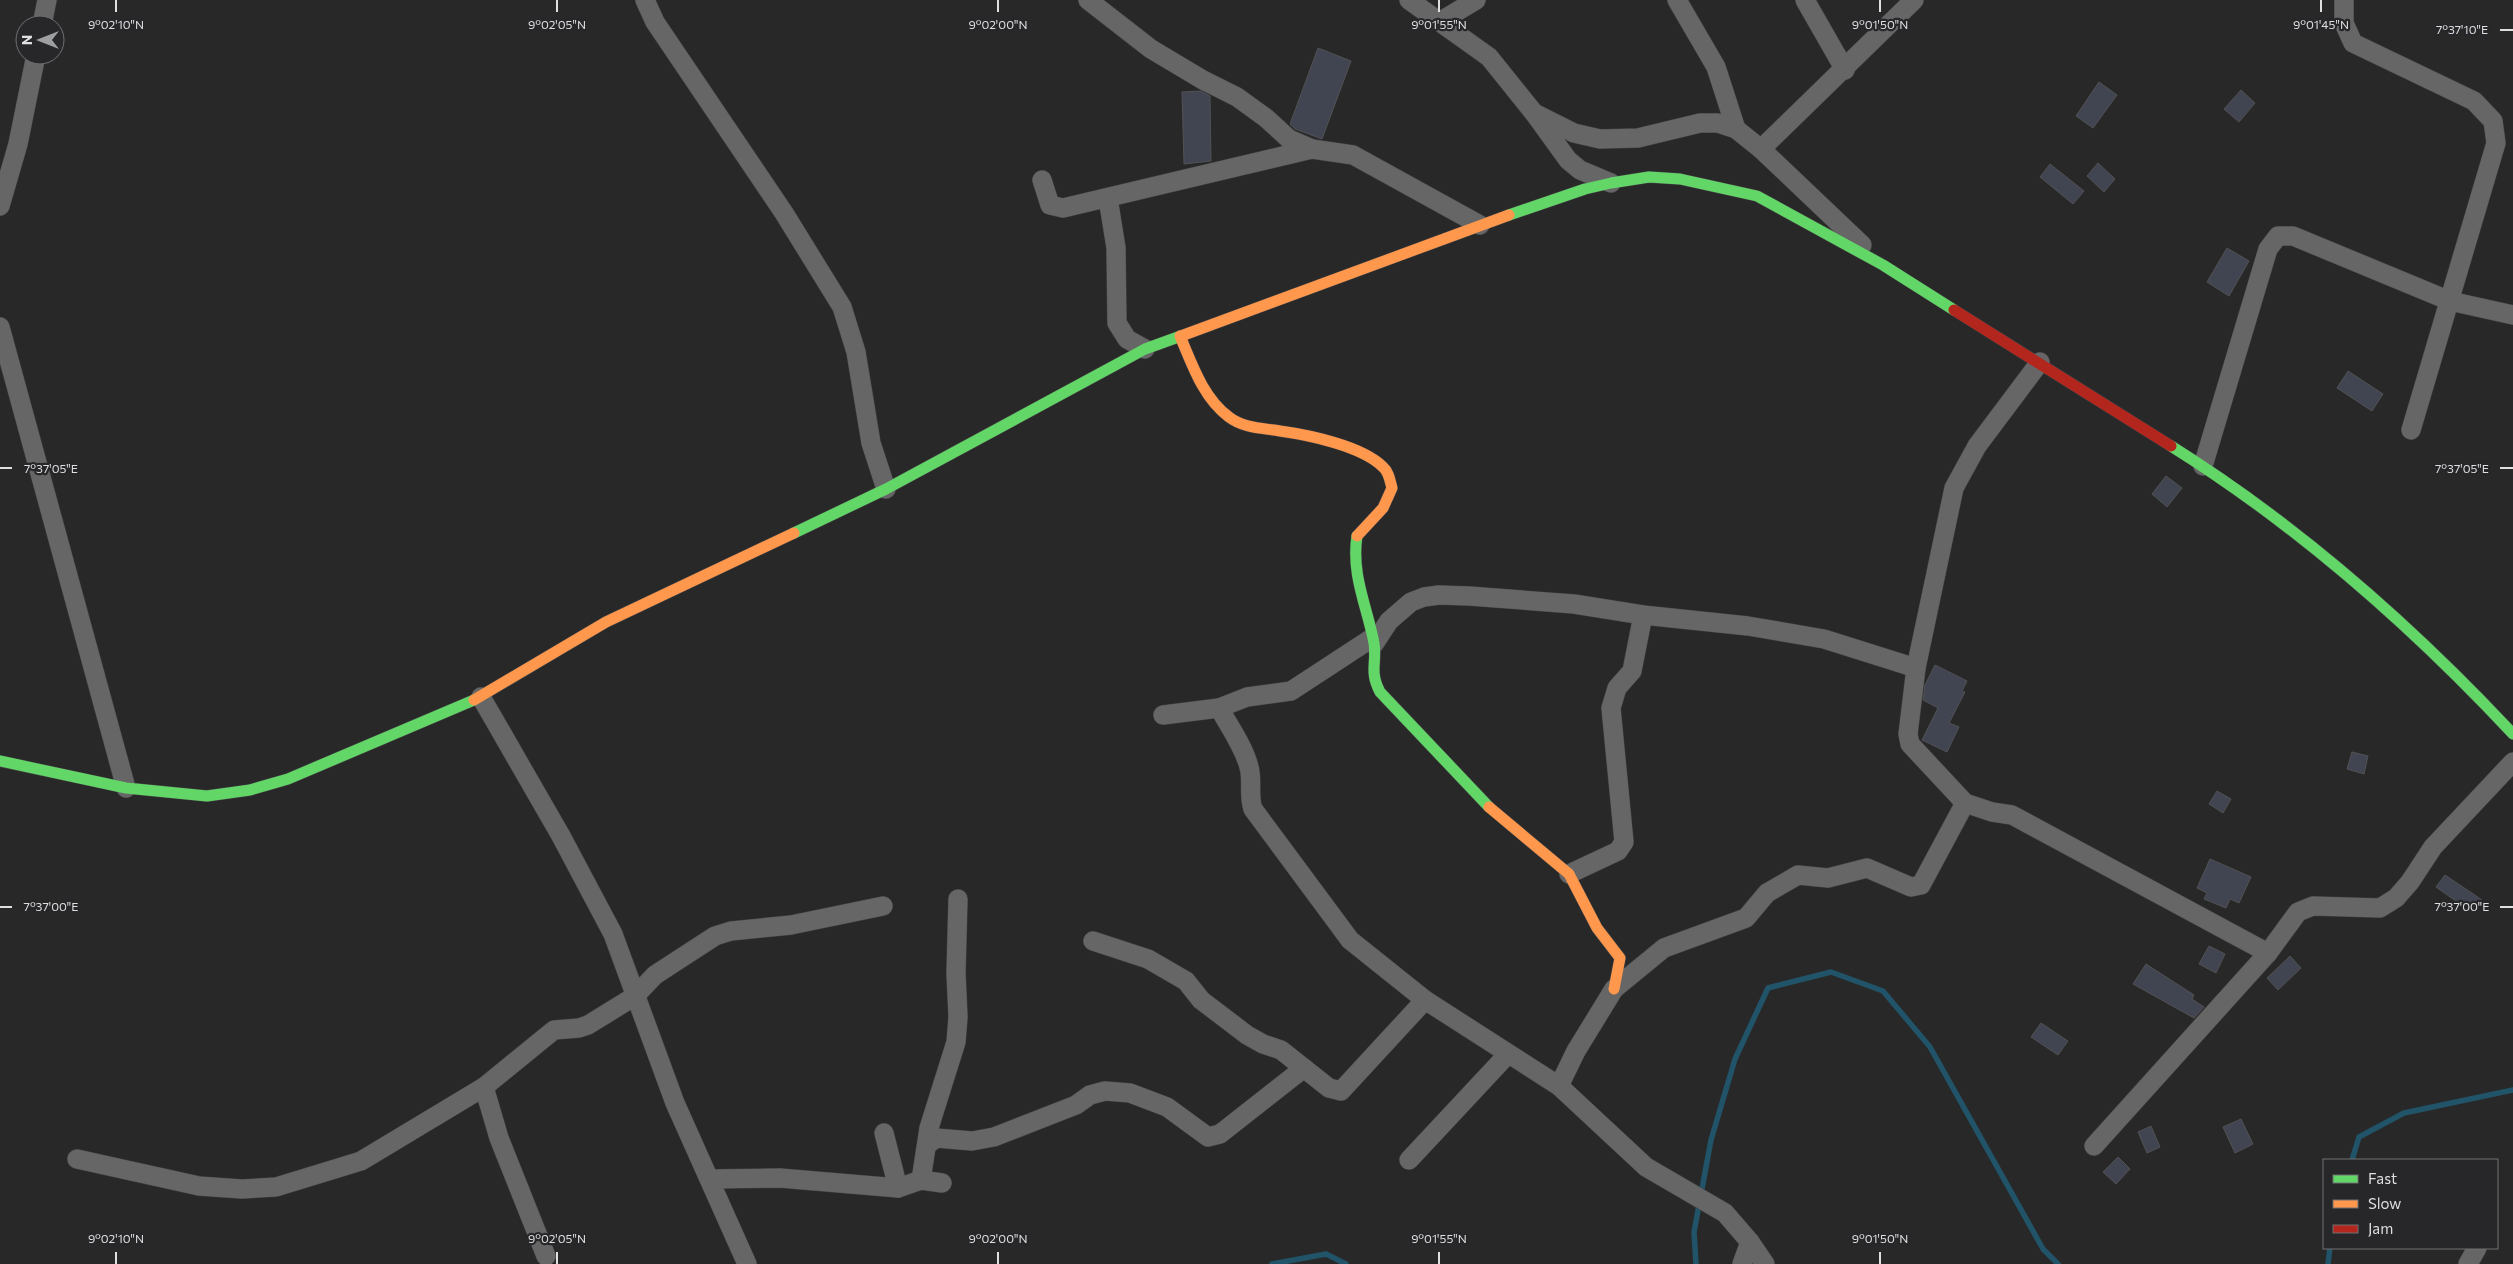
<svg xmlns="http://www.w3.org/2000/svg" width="2513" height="1264" viewBox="0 0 2513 1264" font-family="Commissioner,sans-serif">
<rect width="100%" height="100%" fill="#282829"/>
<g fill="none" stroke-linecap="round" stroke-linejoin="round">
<g stroke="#215469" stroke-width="5.5">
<polyline points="2352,1160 2359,1137 2404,1113 2513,1090"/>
<polyline points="1272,1264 1326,1254 1346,1264"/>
<polyline points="1696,1264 1694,1232 1711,1140 1735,1059 1768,988 1831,972 1883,991 1930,1047 2043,1249 2058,1264"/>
<polyline points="2328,1264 2330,1248"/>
</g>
</g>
<g fill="#414552" stroke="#525253">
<polygon points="1318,48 1351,61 1322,139 1295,129 1290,124"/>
<polygon points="2099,82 2117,95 2093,128 2076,116"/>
<polygon points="2241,90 2255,103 2239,122 2224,109"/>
<polygon points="1201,91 1210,96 1211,161 1184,164 1182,92"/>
<polygon points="2098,163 2115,179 2104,192 2087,176"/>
<polygon points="2050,164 2084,191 2073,204 2040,177"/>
<polygon points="2227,248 2249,261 2229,296 2207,282"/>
<polygon points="2348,371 2383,394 2372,411 2337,388"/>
<polygon points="2166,476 2182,488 2167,507 2152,494"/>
<polygon points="1935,665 1967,681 1962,691 1965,692 1949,723 1959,727 1947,752 1922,740 1938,708 1923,700 1925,685"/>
<polygon points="2352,752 2368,756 2364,774 2347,769"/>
<polygon points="2217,791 2231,799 2223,813 2209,804"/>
<polygon points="2210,859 2251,877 2239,903 2230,899 2226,908 2204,899 2207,893 2197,888"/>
<polygon points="2445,875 2482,900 2473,913 2436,887"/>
<polygon points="2209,946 2225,954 2216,973 2199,964"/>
<polygon points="2290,956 2301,968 2278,990 2267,978"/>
<polygon points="2146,964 2194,995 2192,999 2204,1007 2194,1018 2133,984"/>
<polygon points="2041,1023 2068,1041 2058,1055 2031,1037"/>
<polygon points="2241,1119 2253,1144 2235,1153 2223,1127"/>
<polygon points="2151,1126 2160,1147 2147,1153 2138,1132"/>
<polygon points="2118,1157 2130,1169 2116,1184 2103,1172"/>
</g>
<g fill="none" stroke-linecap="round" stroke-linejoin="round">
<g stroke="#454546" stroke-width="20">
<g id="street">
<polyline points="645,0 655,22 784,213 842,307 856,352 871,443 886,489"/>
<polyline points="1088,0 1151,49 1203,80 1237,97 1266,118 1289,139 1312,149 1353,155 1480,225"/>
<polyline points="1409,0 1489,57 1534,113 1568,160 1580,170 1611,183"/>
<polyline points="1677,0 1716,67 1736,129"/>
<polyline points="1805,0 1845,70"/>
<polyline points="2344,0 2344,23 2353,43 2474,101 2493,121 2496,143 2411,430"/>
<polyline points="1441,21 1476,0"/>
<polyline points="42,25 47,0"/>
<polyline points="1534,113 1574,133 1600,139 1638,138 1700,123 1718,123 1736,129 1761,149 1862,245"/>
<polyline points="1761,149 1914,0"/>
<polyline points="1042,180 1050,205 1063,208 1312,149"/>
<polyline points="1108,198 1116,248 1117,323 1127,339 1145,349"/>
<polyline points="0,206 18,144 36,55"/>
<polyline points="0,327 126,788"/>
<polyline points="2040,362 1977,446 1954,488 1916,668 1908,734 1910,744 1965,803 1992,812 2012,815 2268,953"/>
<polyline points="2203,466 2268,249 2278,236 2293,236 2450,301 2513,315"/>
<polyline points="1374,644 1389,621 1411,602 1424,597 1439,595 1469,596 1574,604 1643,615 1748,626 1824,639 1916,668"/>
<polyline points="481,697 561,836 613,934 675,1103 747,1264"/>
<path d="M 1219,708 C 1229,726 1244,747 1249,767 C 1253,781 1248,795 1253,809 L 1350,940 L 1425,1000 L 1559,1086 L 1646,1167 L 1725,1213 L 1750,1242 L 1765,1264"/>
<polyline points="1163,715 1219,708 1247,697 1291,691 1372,638"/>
<polyline points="1569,874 1618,851 1624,842 1611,708 1617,688 1632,671 1643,615"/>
<polyline points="1093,941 1148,959 1186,981 1201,1000 1247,1035 1263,1044 1281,1050 1329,1088 1341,1091 1425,1000"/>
<polyline points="1559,1086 1576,1051 1614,989 1664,948 1746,918 1767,893 1798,875 1828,878 1867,868 1911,887 1921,885 1965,803"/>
<polyline points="484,1087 499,1138 546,1256"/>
<polyline points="884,1133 898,1188"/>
<polyline points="927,1145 936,1138 972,1141 994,1137 1076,1105 1090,1095 1105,1091 1130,1093 1167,1107 1208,1137 1220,1134 1304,1068"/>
<polyline points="2094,1146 2268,953 2298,912 2313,906 2380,908 2396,898 2410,882 2433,847 2513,762"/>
<polyline points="77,1159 199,1186 242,1189 276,1187 361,1161 484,1087 554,1030 579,1028 588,1025 635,996 655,975 715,936 731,931 791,925 883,906"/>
<polyline points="1409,1160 1508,1054"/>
<polyline points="711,1179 780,1178 898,1188 921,1180 942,1183"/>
<polyline points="921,1180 929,1128 956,1042 958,1017 956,973 958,899"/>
<polyline points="1742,1264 1750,1242"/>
<polyline points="2468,1264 2477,1248"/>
</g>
</g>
<g stroke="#454546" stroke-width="12">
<g id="fast">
<polyline points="1509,215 1585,189 1611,183 1649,177 1680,179 1757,196 1883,265 1954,310"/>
<path d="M 2171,446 C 2297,525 2411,625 2513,734"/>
<polyline points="794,533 886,489 1145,349 1181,336"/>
<path d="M 1357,536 C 1351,575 1367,606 1374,643 C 1377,664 1369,671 1380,692 L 1489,807"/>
<polyline points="0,761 126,788 207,796 250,790 288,779 474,700"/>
</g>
</g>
<g stroke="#454546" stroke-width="12">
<g id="slow">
<path d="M 1180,336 C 1192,364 1203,398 1229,417 C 1243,428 1262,428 1280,431 C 1309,435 1362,446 1383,467 C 1389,472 1390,481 1392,488 L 1383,508 L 1357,536"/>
<polyline points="1181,336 1509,215"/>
<polyline points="474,700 606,622 794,533"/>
<polyline points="1489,807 1569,874 1597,928 1620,958 1614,989"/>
</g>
</g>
<g stroke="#454546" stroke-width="12">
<polyline id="jam" points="1954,310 2171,446"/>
</g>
<use href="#street" stroke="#666667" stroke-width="19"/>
<use href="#fast" stroke="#63d668" stroke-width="11"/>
<use href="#slow" stroke="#ff974d" stroke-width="11"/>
<use href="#jam" stroke="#b3261e" stroke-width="11"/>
</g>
<path fill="none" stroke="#dedfe1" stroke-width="2" d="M 116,0 L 116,12M 557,0 L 557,12M 998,0 L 998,12M 1439,0 L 1439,12M 1880,0 L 1880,12M 2321,0 L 2321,12M 2500,30 L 2513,30M 0,468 L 12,468M 2500,468 L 2513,468M 0,907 L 12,907M 2500,907 L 2513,907M 116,1252 L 116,1264M 557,1252 L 557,1264M 998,1252 L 998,1264M 1439,1252 L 1439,1264M 1880,1252 L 1880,1264"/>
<g font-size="12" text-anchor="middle" fill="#dedfe1" stroke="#27272a" stroke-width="4.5" stroke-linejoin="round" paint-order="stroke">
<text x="116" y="29">9°02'10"N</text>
<text x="557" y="29">9°02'05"N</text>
<text x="998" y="29">9°02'00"N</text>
<text x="1439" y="29">9°01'55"N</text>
<text x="1880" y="29">9°01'50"N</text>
<text x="2321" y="29">9°01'45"N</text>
<text x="2462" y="34">7°37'10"E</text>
<text x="2462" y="473">7°37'05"E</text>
<text x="51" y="473">7°37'05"E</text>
<text x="2462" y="911">7°37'00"E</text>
<text x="51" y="911">7°37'00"E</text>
<text x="116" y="1243">9°02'10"N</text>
<text x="557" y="1243">9°02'05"N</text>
<text x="998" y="1243">9°02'00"N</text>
<text x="1439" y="1243">9°01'55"N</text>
<text x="1880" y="1243">9°01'50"N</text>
</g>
<rect x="2323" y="1159" width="175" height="90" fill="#27272a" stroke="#707173"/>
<rect x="2333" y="1175" width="25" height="8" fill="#63d668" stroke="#707173"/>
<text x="2368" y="1184" font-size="15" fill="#dedfe1">Fast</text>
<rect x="2333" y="1200" width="25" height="8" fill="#ff974d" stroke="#707173"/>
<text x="2368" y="1209" font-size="15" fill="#dedfe1">Slow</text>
<rect x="2333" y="1225" width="25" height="8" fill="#b3261e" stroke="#707173"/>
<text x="2368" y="1234" font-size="15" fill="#dedfe1">Jam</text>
<g transform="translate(40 40) rotate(270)"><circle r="24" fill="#27272a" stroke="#707173"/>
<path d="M0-4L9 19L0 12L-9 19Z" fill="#9e9fa1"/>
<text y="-8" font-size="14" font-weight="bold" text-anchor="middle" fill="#dedfe1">N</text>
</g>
</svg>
